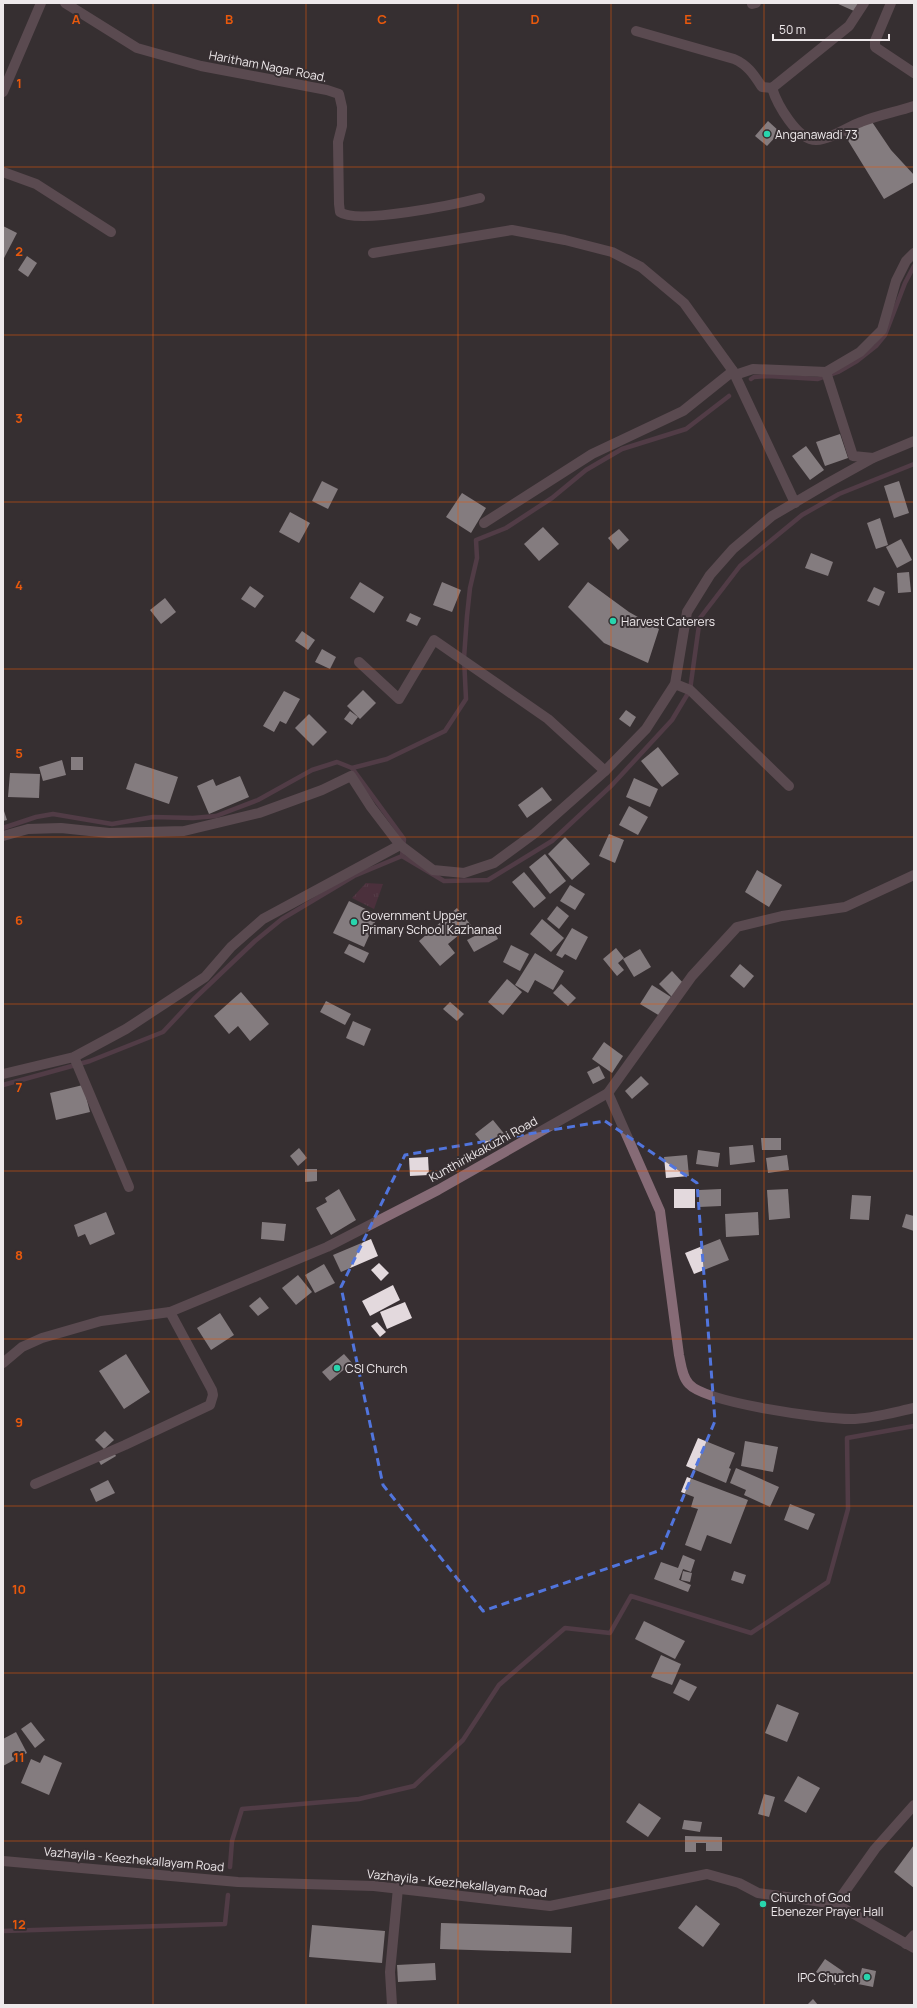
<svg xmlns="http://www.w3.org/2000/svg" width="917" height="2008" viewBox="0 0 917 2008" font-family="Manrope,sans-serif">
<defs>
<pattern id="park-tufts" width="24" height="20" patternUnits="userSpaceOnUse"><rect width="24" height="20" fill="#65314a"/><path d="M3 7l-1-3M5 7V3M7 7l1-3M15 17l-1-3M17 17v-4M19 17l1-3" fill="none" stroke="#7b4f64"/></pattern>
</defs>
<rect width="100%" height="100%" fill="#372f32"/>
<polygon fill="url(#park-tufts)" points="366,883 383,884 374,909 352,898"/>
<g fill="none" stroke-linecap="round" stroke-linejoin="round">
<g stroke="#714c60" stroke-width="4.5">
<polyline points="751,379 754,377 768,376 818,379 838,372 857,361 876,346 885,335 905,283 914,266"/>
<polyline points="352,768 387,759 445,731 466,699 464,658 467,616 470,588 477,558 476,540 506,528 552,498 586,470 622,449 686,429 729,396"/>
<polyline points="3,828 36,817 53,814 112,824 153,817 193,818 216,816 258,800 312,770 337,762 352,768 404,839 402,856 444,881 488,880 552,841 612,785 672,720 690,690 700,618 740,566 802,515 839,494 914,464"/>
<polyline points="3,1085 90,1061 163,1032 194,999 255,941 282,919 354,876 402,856"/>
<polyline points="230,1867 232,1841 242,1809 359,1799 414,1786 463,1740 499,1685 565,1628 610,1633 631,1596 751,1633 828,1582 848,1509 847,1438 914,1426"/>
<polyline points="3,1931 225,1924 228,1895"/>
</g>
</g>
<g fill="#e3d9dd">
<polygon points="836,3 859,3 854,11"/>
<polygon points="870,119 891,150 914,175 914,182 884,199 844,134"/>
<polygon points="768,121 780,132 767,146 755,136"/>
<polygon points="3,226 17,233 3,260"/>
<polygon points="27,256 37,263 28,277 18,270"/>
<polygon points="840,434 848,458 825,466 816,442"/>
<polygon points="806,446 824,470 810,480 792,456"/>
<polygon points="322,481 338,489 328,509 312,501"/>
<polygon points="899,481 909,513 894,518 884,486"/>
<polygon points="462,493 486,508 471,533 446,517"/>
<polygon points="290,512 310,523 299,543 279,532"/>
<polygon points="880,518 888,545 876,549 867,523"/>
<polygon points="543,527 559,544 539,561 524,544"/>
<polygon points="619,529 629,540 618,550 608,538"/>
<polygon points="901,539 912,560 897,568 886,547"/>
<polygon points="811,553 833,562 828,576 805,568"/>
<polygon points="909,572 911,592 898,593 897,573"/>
<polygon points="360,582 384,597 374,613 350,598"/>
<polygon points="442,582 461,590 452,612 433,605"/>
<polygon points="588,582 629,612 659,629 648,663 604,643 568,607"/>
<polygon points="250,586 264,596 255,608 241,599"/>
<polygon points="874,587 885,592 879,606 867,601"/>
<polygon points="165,598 176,612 161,624 150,610"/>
<polygon points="410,613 421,618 417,626 406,621"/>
<polygon points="302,631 315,640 308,650 295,641"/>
<polygon points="322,649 336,657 330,669 315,662"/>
<polygon points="363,690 376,703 360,719 347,706"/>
<polygon points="284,691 300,699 286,724 280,721 274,732 263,726"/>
<polygon points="626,710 636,717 630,727 619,719"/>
<polygon points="350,711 358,717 352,725 344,719"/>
<polygon points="309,714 327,732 313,746 295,728"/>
<polygon points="658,747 679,774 662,787 641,761"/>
<rect x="71" y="757" width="12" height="13"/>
<polygon points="62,760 66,775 43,781 39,767"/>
<polygon points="135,763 178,777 169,804 126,789"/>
<polygon points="10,773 40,774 39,798 8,797"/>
<polygon points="240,776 249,797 209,814 197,786 213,779 216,786"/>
<polygon points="634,778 658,789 650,807 626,797"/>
<polygon points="542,787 552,800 527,818 518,805"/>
<polygon points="629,806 648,817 638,835 619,825"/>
<polygon points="3,808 7,820 3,821"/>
<polygon points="609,834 624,840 615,863 599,856"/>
<polygon points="565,837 590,864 572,880 548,854"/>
<polygon points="545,854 566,881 550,894 529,867"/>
<polygon points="757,870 782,885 769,907 745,892"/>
<polygon points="524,872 546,898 534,908 512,882"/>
<polygon points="570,885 585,894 575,910 560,901"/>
<polygon points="349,901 378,915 364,947 333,933"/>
<polygon points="557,906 569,916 559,929 547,919"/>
<polygon points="457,908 471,925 448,944 455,953 440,966 419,941"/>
<polygon points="542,919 564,938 551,952 530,934"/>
<polygon points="492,927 498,939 474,952 467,940"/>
<polygon points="572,928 588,937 576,960 565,954 562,958 556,955"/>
<polygon points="349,944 369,953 364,963 344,953"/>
<polygon points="511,945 529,954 520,971 503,962"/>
<polygon points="616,948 624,958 618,963 624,970 617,976 603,959"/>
<polygon points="640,949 651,967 634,977 623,959"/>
<polygon points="535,953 564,971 553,990 535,980 528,993 515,985"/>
<polygon points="740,964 754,976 744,988 730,976"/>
<polygon points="672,971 684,984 672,997 659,984"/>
<polygon points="507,979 522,992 503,1015 488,1002"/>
<polygon points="561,984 576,998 568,1006 553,993"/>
<polygon points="652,985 671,997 660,1016 640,1004"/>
<polygon points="241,992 269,1024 250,1041 238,1026 229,1034 214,1016"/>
<polygon points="326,1001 351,1014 345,1025 320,1012"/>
<polygon points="450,1002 464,1014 457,1021 443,1009"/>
<polygon points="353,1021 371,1029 364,1046 346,1038"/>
<polygon points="604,1042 623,1056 612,1073 592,1059"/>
<polygon points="599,1066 605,1078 593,1084 587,1072"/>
<polygon points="641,1076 649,1084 632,1099 625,1091"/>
<polygon points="83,1085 90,1112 56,1120 50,1093"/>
<polygon points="493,1120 506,1136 488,1150 475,1134"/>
<polygon points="761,1138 781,1138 781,1150 762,1150"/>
<polygon points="753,1145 755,1162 730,1165 729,1147"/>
<polygon points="299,1148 307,1158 298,1166 290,1156"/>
<polygon points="698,1150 720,1153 718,1167 696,1164"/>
<polygon points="687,1155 689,1176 666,1178 664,1157"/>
<polygon points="787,1155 789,1170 768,1173 766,1158"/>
<polygon points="428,1157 429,1175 410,1176 409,1158"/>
<polygon points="305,1169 317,1169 317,1181 305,1182"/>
<polygon points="339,1189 356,1220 331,1235 316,1208 327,1202 325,1198"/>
<rect x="674" y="1189" width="21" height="19"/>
<polygon points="721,1189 721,1206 699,1207 699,1190"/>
<polygon points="788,1189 790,1218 769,1220 767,1190"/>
<polygon points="852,1195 871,1196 869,1220 850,1219"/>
<polygon points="106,1212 115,1234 90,1245 85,1234 78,1237 74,1225"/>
<polygon points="758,1212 759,1235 726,1237 725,1214"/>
<polygon points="906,1214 914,1216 914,1231 902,1227"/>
<polygon points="262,1222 286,1224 284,1241 261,1239"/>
<polygon points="371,1239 378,1256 341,1272 333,1255"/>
<polygon points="720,1239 729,1260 694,1274 685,1253"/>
<polygon points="379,1263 389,1273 381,1281 371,1270"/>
<polygon points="324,1264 335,1283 315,1293 305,1275"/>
<polygon points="298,1275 312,1292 296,1305 282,1288"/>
<polygon points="393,1285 400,1300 370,1316 362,1301"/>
<polygon points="260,1297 269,1308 258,1316 249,1306"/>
<polygon points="405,1302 412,1318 387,1329 380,1312"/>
<polygon points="220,1313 234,1335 211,1350 197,1328"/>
<polygon points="377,1322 386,1332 380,1337 371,1326"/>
<polygon points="126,1354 150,1392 124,1409 99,1371"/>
<polygon points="344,1354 352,1363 330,1381 322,1372"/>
<polygon points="105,1431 114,1440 104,1449 95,1440"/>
<polygon points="698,1438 735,1453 729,1468 731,1469 726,1483 686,1466"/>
<polygon points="745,1441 778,1447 773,1472 741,1466"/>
<polygon points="112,1449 116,1456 101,1465 97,1458"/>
<polygon points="736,1468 779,1487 770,1507 744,1495 746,1490 730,1483"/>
<polygon points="687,1477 748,1500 731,1544 707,1535 701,1551 685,1545 698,1509 691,1507 694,1497 681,1492"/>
<polygon points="108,1480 115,1493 96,1502 90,1489"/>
<polygon points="790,1504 815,1514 808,1530 784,1520"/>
<polygon points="683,1555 695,1560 691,1572 683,1569 679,1580 677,1579 691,1585 688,1592 654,1579 661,1562 678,1568"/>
<polygon points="683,1571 692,1573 690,1582 681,1580"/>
<polygon points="734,1571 746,1575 743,1584 731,1580"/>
<polygon points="644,1621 685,1641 675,1659 635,1639"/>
<polygon points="661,1655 681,1664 672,1685 651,1677"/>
<polygon points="680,1679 697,1687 689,1701 673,1693"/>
<polygon points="777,1704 799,1713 787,1742 765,1733"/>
<polygon points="31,1722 45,1740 35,1748 21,1729"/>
<polygon points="16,1732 27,1753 3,1766 3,1739"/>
<polygon points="44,1755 62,1763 49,1795 21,1783 31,1759 40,1763"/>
<polygon points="798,1776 820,1788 806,1813 784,1801"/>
<polygon points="764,1794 775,1797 769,1817 758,1814"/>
<polygon points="639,1803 661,1818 648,1837 626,1822"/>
<polygon points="684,1820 702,1822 700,1832 682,1829"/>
<polygon points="685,1836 722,1837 722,1851 706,1851 706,1843 696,1843 696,1852 685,1852"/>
<polygon points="914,1845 914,1888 894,1872"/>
<polygon points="696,1905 720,1924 703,1947 678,1928"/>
<polygon points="441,1923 572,1927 571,1953 440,1949"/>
<polygon points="312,1925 385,1931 382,1963 309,1957"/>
<polygon points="825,1959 844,1972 835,1985 816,1972"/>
<polygon points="435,1963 436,1980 398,1982 397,1965"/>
<polygon points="862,1968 876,1971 873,1987 858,1984"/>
<polygon points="813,1999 818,2005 807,2005"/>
</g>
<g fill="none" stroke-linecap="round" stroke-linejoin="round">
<g stroke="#866b76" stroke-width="10">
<path d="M 65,3 L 137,48 L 201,66 L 327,90 L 339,94 L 342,107 L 342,126 L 338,142 L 339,204 L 340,212 C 357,225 457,204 480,198"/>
<polyline points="891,3 875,41 875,47 914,73"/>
<polyline points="752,4 756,3"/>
<path d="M 636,31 L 734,59 C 748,65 754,75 762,87 L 772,88 L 849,26 L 864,3"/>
<path d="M 772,88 C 777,104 797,140 816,140 C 832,139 847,127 861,122 C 878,115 896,112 914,106"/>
<polyline points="3,92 41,3"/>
<polyline points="3,172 36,184 111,232"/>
<polyline points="373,253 512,230 565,240 612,252 641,267 684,303 733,371 795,503"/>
<polyline points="826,372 853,456 873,458"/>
<polyline points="735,375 753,369 826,372 860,352 882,330 896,281 906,261 914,253"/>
<polyline points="484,523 592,454 683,411 733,371"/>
<polyline points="359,662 399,699 434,640 548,719 605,771"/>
<polyline points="675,684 690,690 789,786"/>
<polyline points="3,836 28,829 61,828 109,833 184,831 259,813 322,790 351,776 371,807 400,845 433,870 464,873 494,863 535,833 605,771 646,729 675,684 687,612 710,575 733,549 772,516 828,483 873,458 914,441"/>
<polyline points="74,1057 129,1187"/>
<polyline points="3,1074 74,1057 126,1029 205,977 231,947 263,919 400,845"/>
<path d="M 608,1093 L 660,1211 L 679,1355 C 681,1364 682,1377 689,1384 C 706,1403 822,1419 851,1419 C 870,1419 895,1412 914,1408"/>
<polyline points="3,1363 22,1347 42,1338 101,1321 170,1312 327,1247 438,1190 608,1093 692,976 737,927 782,916 845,907 914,875"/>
<polyline points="35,1484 125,1445 210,1405 213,1395 212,1390 170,1312"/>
<polyline points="3,1861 238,1882 374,1886 550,1906 707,1874 739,1883 758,1893 836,1904 914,1948"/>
<polyline points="836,1904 875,1849 914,1805"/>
<polyline points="906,1944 914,1935"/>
<polyline points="392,2005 390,1972 398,1888"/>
</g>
</g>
<path d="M0 0H917V2008H0ZM 605,1121 L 697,1183 L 715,1421 L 661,1550 L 483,1611 L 383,1485 L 341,1287 L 405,1155 Z" fill="#372f32" fill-opacity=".55" fill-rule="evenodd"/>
<path fill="none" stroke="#5175dd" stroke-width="3" stroke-dasharray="8 5" stroke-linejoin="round" d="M 605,1121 L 697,1183 L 715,1421 L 661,1550 L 483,1611 L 383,1485 L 341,1287 L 405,1155 Z"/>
<path fill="none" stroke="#e8590c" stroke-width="1" stroke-opacity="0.55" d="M 153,3 L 153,2005M 306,3 L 306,2005M 458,3 L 458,2005M 611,3 L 611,2005M 764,3 L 764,2005M 3,167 L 914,167M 3,335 L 914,335M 3,502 L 914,502M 3,669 L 914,669M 3,837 L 914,837M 3,1004 L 914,1004M 3,1171 L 914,1171M 3,1339 L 914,1339M 3,1506 L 914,1506M 3,1673 L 914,1673M 3,1841 L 914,1841"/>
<g fill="#28d5ad" stroke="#372f32" stroke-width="1.5">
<circle cx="767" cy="134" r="4"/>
<circle cx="613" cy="621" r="4"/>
<circle cx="354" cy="922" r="4"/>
<circle cx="337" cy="1368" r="4"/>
<circle cx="763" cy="1904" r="4"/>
<circle cx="867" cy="1977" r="4"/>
</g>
<g text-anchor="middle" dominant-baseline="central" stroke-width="4" stroke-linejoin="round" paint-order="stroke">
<g font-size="12" fill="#eee9eb" stroke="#372f32">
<text transform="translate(268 66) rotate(11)">Haritham Nagar Road.</text>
<text transform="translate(483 1149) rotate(-29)">Kunthirikkakuzhi Road</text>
<text transform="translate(134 1859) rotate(5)">Vazhayila - Keezhekallayam Road</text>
<text transform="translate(457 1883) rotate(6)">Vazhayila - Keezhekallayam Road</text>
</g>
<g font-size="12" fill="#eee9eb" stroke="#372f32" text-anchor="start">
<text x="775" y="134">Anganawadi 73</text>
<text x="621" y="621">Harvest Caterers</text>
<text x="362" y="915">Government Upper<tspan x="362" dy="14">Primary School Kazhanad</tspan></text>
<text x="345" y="1368">CSI Church</text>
<text x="771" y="1897">Church of God<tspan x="771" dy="14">Ebenezer Prayer Hall</tspan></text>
<text x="859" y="1977" text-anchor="end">IPC Church</text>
</g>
</g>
<g font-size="13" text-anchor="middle" font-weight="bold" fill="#e8590c" stroke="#372f32" stroke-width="4" stroke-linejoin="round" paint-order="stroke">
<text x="76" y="24">A</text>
<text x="229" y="24">B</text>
<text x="382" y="24">C</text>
<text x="535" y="24">D</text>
<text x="688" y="24">E</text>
<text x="19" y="88">1</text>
<text x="19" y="256">2</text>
<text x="19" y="423">3</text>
<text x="19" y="590">4</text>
<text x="19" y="758">5</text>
<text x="19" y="925">6</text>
<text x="19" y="1092">7</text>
<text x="19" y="1260">8</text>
<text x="19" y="1427">9</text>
<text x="19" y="1594">10</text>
<text x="19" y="1762">11</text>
<text x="19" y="1929">12</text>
</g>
<rect width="917" height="2008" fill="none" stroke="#eee9eb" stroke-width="8"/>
<path d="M773 34v6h116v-6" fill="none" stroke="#eee9eb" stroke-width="2"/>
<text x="779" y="34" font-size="12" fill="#eee9eb" stroke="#372f32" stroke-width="3" paint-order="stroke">50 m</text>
</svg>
